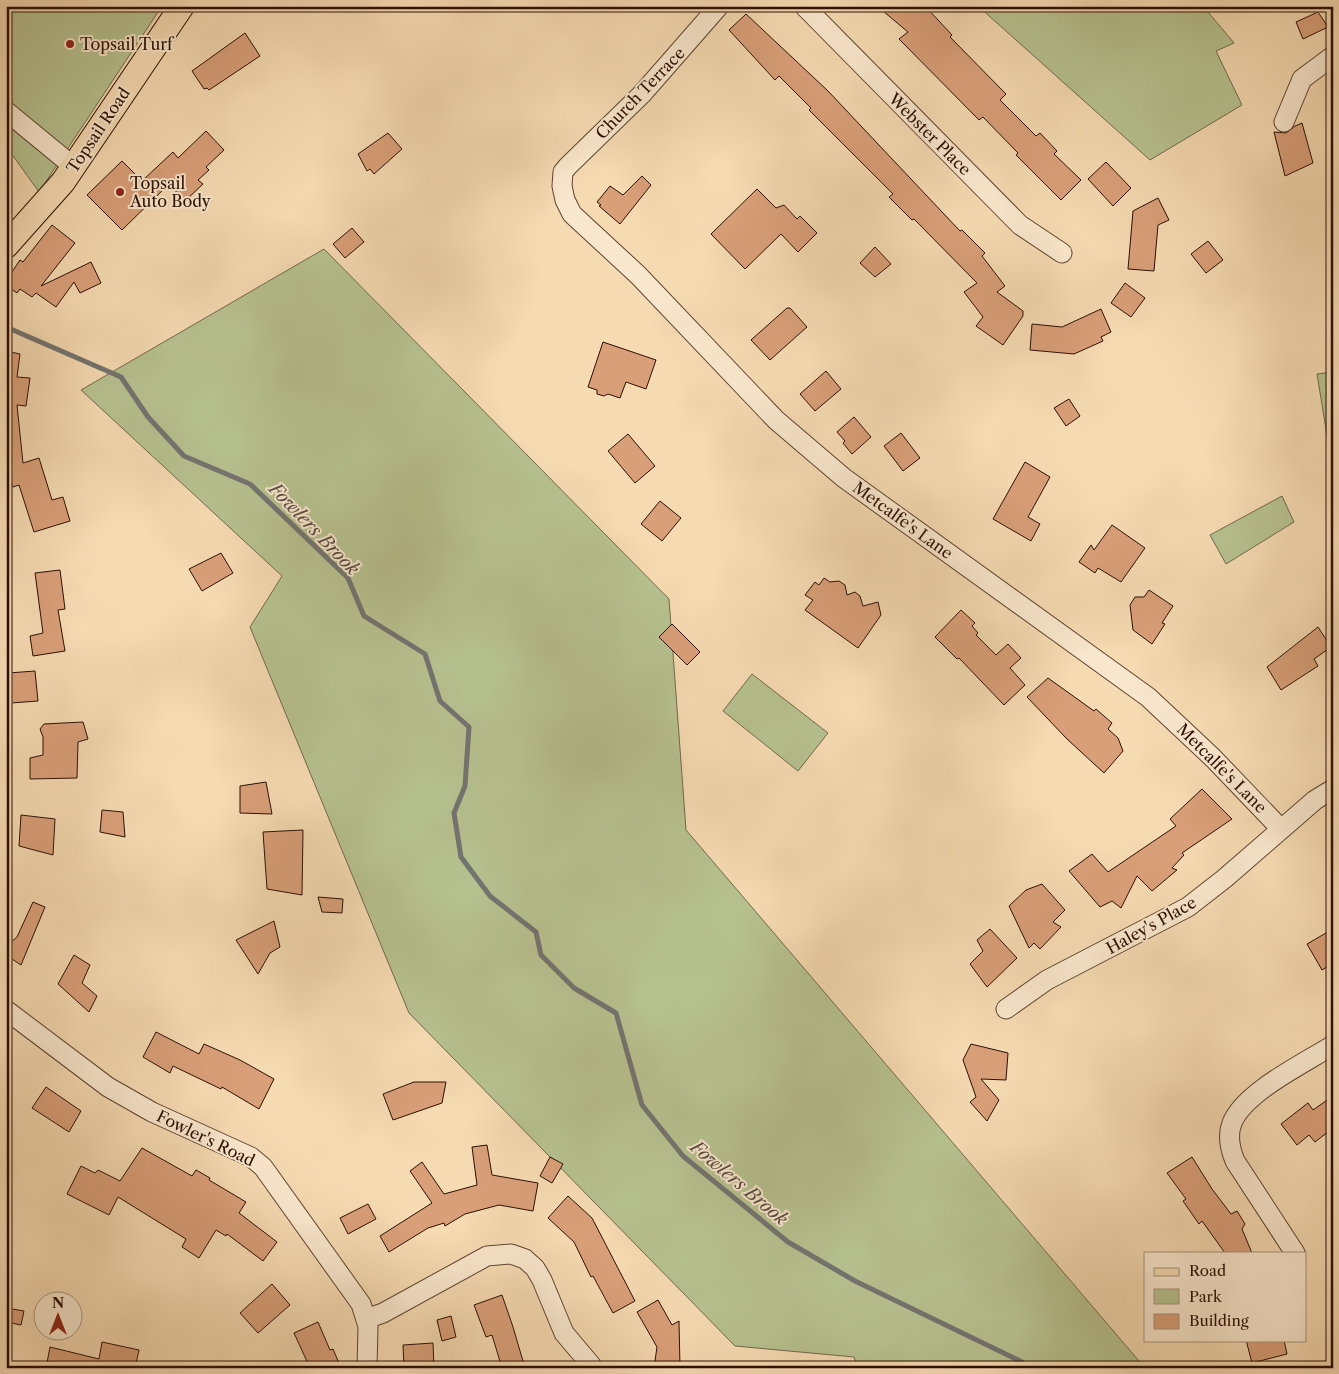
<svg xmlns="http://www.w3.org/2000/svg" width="1339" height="1374" viewBox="0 0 1339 1374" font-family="'Libre Caslon Text',serif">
<rect width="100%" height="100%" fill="#f6dab2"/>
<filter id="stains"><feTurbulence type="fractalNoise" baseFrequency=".004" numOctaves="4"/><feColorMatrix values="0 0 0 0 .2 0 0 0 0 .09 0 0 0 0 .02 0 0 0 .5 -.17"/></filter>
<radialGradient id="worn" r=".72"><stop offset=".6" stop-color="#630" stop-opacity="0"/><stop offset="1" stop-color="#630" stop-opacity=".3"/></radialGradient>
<g fill="#b7c190" stroke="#72684a">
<polygon points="6,6 162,6 39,192 6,146"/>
<polygon points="978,6 1203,6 1234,43 1216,51 1242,105 1150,160"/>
<polygon points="324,249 669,599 686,830 1145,1368 858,1368 854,1357 735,1346 409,1013 250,627 282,576 81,390"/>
<polygon points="1333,372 1333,460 1331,460 1317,374"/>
<polygon points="1282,496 1294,522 1226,564 1210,535"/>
<polygon points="752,674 828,733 798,771 723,711"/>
</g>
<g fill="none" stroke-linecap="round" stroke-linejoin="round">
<polyline stroke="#737470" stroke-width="5" points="6,327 121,377 148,417 184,456 250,484 348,578 364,616 425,654 440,701 469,727 465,786 454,813 461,857 490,896 536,932 541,955 574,988 616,1013 642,1105 683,1156 788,1242 855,1281 1022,1362 1026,1368"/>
</g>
<g fill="#d99f79" stroke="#2c0f03">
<polygon points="877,6 925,6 952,35 950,37 1006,94 1000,100 1036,136 1040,133 1057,151 1054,154 1081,180 1061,200 1016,155 1018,153 983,117 979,120 899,39 908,32"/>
<polygon points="1318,12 1328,27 1303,39 1296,22"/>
<polygon points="746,14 828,91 960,231 962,230 985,253 982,256 1005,286 997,292 1023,311 1023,316 1003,345 976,326 983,317 964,292 977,283 914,219 912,220 889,197 893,194 809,110 811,108 779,76 775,80 729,30"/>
<polygon points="245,33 260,56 209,90 207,88 204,89 192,71"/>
<polygon points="1302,123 1313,163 1285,176 1274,132 1286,133 1295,126"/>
<polygon points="206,131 224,150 206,167 209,170 198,180 203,184 185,201 169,184 122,230 87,195 122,161 142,181 173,152 178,158"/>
<polygon points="388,133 402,149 374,174 370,169 367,171 358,154"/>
<polygon points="1106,162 1131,188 1113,206 1088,179"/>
<polygon points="642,176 651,185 620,224 599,206 601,205 597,202 610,186 623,195"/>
<polygon points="757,189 776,208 784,205 797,219 800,216 817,233 798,252 781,234 745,269 711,234"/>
<polygon points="1158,198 1169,220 1158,225 1154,271 1128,269 1133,211"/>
<polygon points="52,225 75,243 41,286 91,262 101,283 80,293 74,282 56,307 36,293 32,297 20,289 17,293 6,285 6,281 20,260 23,262"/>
<polygon points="352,228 364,242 345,258 333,244"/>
<polygon points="1208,241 1223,260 1206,273 1191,254"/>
<polygon points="875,247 891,264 875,277 860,263"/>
<polygon points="1125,283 1145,298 1131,317 1111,303"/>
<polygon points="787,308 790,308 807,327 770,360 751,340"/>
<polygon points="1101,309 1111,332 1101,337 1103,341 1074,354 1030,350 1032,324 1062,327"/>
<polygon points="603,342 656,360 646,389 626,382 620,398 608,394 604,396 597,394 597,390 588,387"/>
<polygon points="6,351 20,354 17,377 30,378 26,406 17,405 23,463 39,458 52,500 63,497 70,521 34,532 19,485 13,487 6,466"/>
<polygon points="826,371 841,389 815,411 800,394"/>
<polygon points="1069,399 1080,416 1066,426 1054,408"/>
<polygon points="854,417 871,437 852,454 843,443 845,441 837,432"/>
<polygon points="901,433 920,458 903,471 884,446"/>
<polygon points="628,434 655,466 635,483 608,451"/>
<polygon points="1025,462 1050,477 1028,517 1040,524 1031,541 993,519"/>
<polygon points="660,501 681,518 662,541 641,524"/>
<polygon points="1112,525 1145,548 1121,582 1098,568 1095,573 1079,562 1091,545 1094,550"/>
<polygon points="221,553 233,573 202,591 189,569"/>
<polygon points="60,570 65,609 58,610 65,651 33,656 30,636 43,633 35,573"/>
<polygon points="824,578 830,582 839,581 845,585 847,595 855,592 860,596 863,606 878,602 881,615 858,648 805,610 813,600 805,595 815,582 819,585"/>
<polygon points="1149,590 1173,606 1162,623 1165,624 1152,644 1133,630 1130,605 1135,597 1144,597"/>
<polygon points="961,610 975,623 972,626 978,633 976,635 996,655 1008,644 1021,658 1010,668 1025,685 1004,705 959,658 957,659 935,637"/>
<polygon points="672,624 700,652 687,665 659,637"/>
<polygon points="1318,627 1331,647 1314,659 1318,666 1281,690 1267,667"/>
<polygon points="35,671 38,701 11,703 8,673"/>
<polygon points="1048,678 1094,711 1096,709 1112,723 1108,729 1118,738 1123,751 1104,773 1067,739 1027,697"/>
<polygon points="83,722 88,739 78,742 77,778 30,779 30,758 43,755 43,737 40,729 44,724"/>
<polygon points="266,782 272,814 240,813 240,786"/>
<polygon points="1202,789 1232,819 1182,853 1184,855 1172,868 1177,870 1152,891 1137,876 1121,908 1112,901 1100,907 1069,871 1092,854 1108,872 1176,826 1170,819"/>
<polygon points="102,810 123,812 125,837 100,832"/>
<polygon points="21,815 55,819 53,855 19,846"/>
<polygon points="303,830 302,895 267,889 263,832"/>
<polygon points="1042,884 1065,910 1053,922 1061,927 1040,949 1034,943 1029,948 1009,906 1026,890"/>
<polygon points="318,897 343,899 342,913 322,912"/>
<polygon points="33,902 45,907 21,965 6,955 6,946 17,937"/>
<polygon points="274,921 280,947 270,953 258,974 236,940"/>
<polygon points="990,929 1017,958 987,987 970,964 983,951 977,940"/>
<polygon points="1333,929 1333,963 1322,970 1307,944"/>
<polygon points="74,955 90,965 82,983 97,996 89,1012 58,984"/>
<polygon points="156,1032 199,1054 204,1044 240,1060 274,1079 259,1109 222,1087 221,1089 173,1066 170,1073 143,1057"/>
<polygon points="971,1044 1008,1053 1006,1080 981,1079 999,1100 987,1121 970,1102 976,1097 963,1060"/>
<polygon points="414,1082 446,1082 442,1103 393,1120 383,1094"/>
<polygon points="46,1087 81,1111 69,1132 32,1108"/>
<polygon points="1333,1096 1333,1128 1315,1142 1309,1135 1297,1145 1281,1124 1308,1103 1313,1110"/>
<polygon points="487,1145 492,1175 538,1183 533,1211 499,1205 465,1214 445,1226 444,1223 428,1228 389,1252 380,1236 432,1203 410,1171 422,1162 444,1194 477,1185 472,1147"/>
<polygon points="142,1148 192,1176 196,1170 210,1178 209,1180 246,1202 239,1213 277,1242 263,1261 227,1234 226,1236 216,1230 199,1258 182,1247 186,1239 118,1197 109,1215 67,1194 81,1166 95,1173 98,1170 120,1181"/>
<polygon points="550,1157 563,1164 552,1183 540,1176"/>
<polygon points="1192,1157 1212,1189 1231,1214 1237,1211 1245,1224 1242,1229 1252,1253 1225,1253 1202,1221 1199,1224 1183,1201 1186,1199 1167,1173"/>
<polygon points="568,1196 592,1218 635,1301 613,1313 593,1276 591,1277 574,1242 548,1218"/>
<polygon points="368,1204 376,1219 348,1234 340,1218"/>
<polygon points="272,1284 290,1305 258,1333 240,1313"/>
<polygon points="502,1295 513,1327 525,1368 502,1368 492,1335 486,1337 474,1305"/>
<polygon points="658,1300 672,1325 679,1321 680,1368 654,1368 657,1347 637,1312"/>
<polygon points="6,1308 24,1311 21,1325 6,1322"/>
<polygon points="451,1316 456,1337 442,1341 437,1320"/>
<polygon points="318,1322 330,1350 333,1349 341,1368 310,1368 294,1333"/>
<polygon points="1246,1340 1284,1340 1287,1354 1252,1363"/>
<polygon points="102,1342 139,1350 135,1368 46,1368 50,1347 99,1359"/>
<polygon points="433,1343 434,1368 404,1368 403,1345"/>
</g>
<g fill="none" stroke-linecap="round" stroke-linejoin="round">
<g stroke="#5e422f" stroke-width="21">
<g id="minor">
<polyline points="719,6 642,94 568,166 563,172 562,186 565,200 572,214 638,275 776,420 844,478 1148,697 1213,758 1281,829"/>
<polyline points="804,6 1020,225 1062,253"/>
<polyline points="6,111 74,167"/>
<polyline points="1284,122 1302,79 1333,56"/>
<polyline points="1006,1009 1047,980 1188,907 1224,879 1315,800 1333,789"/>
<polyline points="6,1010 108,1087 152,1112 251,1157 263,1167 361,1304 368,1326 367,1368"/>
<path d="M 1295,1253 L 1235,1161 C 1230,1149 1227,1136 1232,1123 C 1244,1092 1305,1063 1333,1045"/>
<polyline points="366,1319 383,1313 487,1256 511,1254 525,1259 535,1268 542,1280 564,1333 591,1365"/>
</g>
</g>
<g stroke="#2c0f03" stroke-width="26">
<polyline id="major" points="6,246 63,182 182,6"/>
</g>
<use href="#minor" stroke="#f9e7cd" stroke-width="19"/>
<use href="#major" stroke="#f6dab2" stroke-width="24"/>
</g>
<g fill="#8f2418" stroke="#f9e7cd" stroke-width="2">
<circle cx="70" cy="44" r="5"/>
<circle cx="120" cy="192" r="5"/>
</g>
<g text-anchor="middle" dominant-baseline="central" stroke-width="4" stroke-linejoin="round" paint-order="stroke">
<g font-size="16" fill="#2c0f03" stroke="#f9e7cd" text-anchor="start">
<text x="80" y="44">Topsail Turf</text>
<text x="130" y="183">Topsail<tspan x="130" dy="18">Auto Body</tspan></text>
</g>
<g font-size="16" fill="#2c0f03" stroke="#f9e7cd">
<text transform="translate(640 93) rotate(-46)">Church Terrace</text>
<text transform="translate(98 130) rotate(-56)">Topsail Road</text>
<text transform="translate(930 134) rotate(45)">Webster Place</text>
<text transform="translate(903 520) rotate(36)">Metcalfe's Lane</text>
<text transform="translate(1222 768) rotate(45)">Metcalfe's Lane</text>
<text transform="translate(1151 925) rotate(-29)">Haley's Place</text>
<text transform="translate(206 1138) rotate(26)">Fowler's Road</text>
</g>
<g font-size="18" font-style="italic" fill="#564a42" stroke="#f9e7cd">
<text transform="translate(314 529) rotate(46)">Fowlers Brook</text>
<text transform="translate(739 1183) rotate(40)">Fowlers Brook</text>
</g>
</g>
<rect width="1339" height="1374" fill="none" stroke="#f6dab2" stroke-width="25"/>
<rect x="8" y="8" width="1324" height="1359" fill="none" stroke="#2c0f03" stroke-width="2.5"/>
<rect x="12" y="12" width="1314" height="1349" fill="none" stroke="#2c0f03"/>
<rect x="1144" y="1252" width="162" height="90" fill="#f9e7cd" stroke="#a7917c"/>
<rect x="1154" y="1268" width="25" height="8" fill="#f6dab2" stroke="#a7917c"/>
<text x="1189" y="1276" font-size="15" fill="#2c0f03">Road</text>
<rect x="1154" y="1289" width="25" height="15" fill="#b7c190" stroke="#a7917c"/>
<text x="1189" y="1302" font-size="15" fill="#2c0f03">Park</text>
<rect x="1154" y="1314" width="25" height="15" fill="#d99f79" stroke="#a7917c"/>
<text x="1189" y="1326" font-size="15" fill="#2c0f03">Building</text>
<g transform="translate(58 1316)"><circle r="24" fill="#f9e7cd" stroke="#a7917c"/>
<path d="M0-4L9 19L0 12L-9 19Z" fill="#8f2418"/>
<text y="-8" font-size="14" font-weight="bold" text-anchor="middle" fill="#2c0f03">N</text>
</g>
<rect width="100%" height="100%" filter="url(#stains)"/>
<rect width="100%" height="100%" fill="url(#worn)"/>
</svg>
